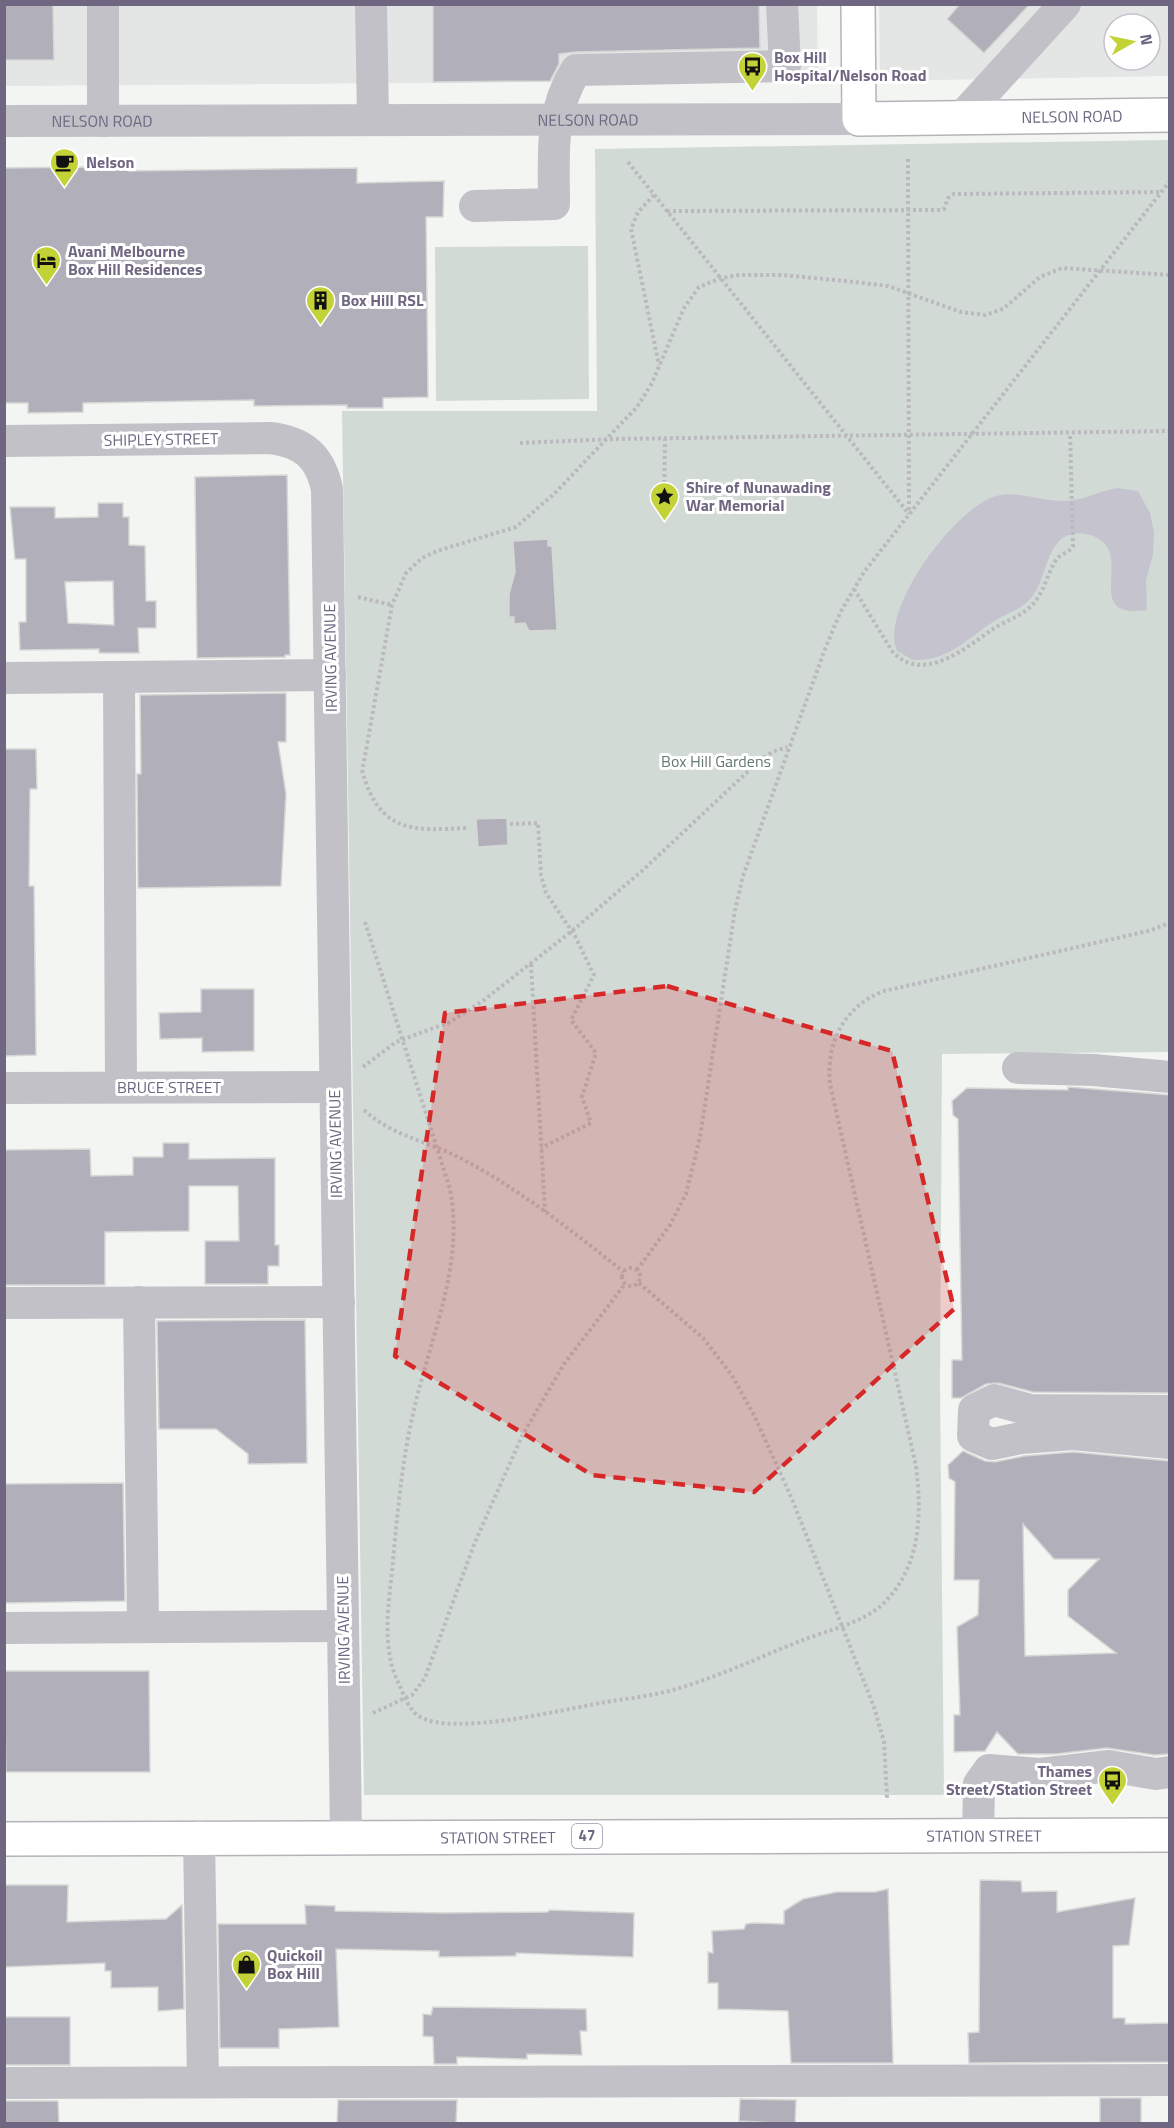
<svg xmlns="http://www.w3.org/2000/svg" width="1174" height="2128" viewBox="0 0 1174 2128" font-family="'Titillium Web',sans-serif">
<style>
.built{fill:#e4e6e6;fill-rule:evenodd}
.green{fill:#d2dad6}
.water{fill:#c4c3ce}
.building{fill:#b1afb9;stroke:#d5d7d5;stroke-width:1.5;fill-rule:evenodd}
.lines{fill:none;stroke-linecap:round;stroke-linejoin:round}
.major-casing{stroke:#b5b3ba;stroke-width:36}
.path{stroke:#bab9be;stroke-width:4;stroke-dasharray:3 3;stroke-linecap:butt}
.minor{stroke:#c3c1c8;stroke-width:32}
.major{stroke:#fff;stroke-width:33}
.marked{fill:#d62828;fill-opacity:0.2;stroke:#d62828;stroke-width:4.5;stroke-dasharray:12 8;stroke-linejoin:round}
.labels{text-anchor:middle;stroke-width:6;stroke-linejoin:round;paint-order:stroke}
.shield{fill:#fff;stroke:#9a95a7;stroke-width:1.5}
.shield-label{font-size:15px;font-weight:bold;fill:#6f6781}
.poi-label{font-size:16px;font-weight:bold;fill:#6f6781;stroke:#fff;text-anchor:start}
.street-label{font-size:16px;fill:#6f6781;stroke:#fff}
.park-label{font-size:16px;fill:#667872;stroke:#fff}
</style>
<rect width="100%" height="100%" fill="#f3f5f2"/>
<!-- built -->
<path class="built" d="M 4,5 L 817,5 L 818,80 L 5,86 Z
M 879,5 L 1169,5 L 1169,76 L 880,81 ZM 1114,24 L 1150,24 L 1150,60 L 1114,60 Z"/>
<!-- green -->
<path class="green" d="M 1169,140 L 1169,1052 L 942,1054 L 940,1386 L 944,1795 L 364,1795 L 342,411 L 597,411 L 595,149 Z
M 588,246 L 589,399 L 436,401 L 435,247 Z"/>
<!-- water -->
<path class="water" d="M 1117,488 L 1138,491 L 1150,513 L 1154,532 L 1153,554 L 1146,580 L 1147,610 C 1082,619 1132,560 1099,539 C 1091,534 1081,532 1072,534 C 1047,538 1046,580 1032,597 C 1022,609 1010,612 998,619 C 968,636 952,661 913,660 L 897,651 C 879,609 956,507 996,496 C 1018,490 1041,502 1064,501 C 1082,501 1099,491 1117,488 Z"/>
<!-- building -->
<path class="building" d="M 4,4 L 53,4 L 54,60 L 4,60 Z
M 433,4 L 759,4 L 760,48 L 576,52 L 559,54 L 559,64 L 550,81 L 433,82 Z
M 960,4 L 1030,4 L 984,53 L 947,19 Z
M 89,167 L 129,169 L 129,171 L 357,168 L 357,183 L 444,181 L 443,217 L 426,217 L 428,397 L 383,398 L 383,408 L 347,408 L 347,405 L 254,406 L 254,400 L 83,403 L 83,412 L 28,413 L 28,403 L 4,403 L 4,168 Z
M 287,475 L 290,655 L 285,655 L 285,657 L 197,658 L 195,477 Z
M 98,503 L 123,503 L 123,517 L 129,517 L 129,545 L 145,546 L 146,601 L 156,601 L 156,628 L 138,628 L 139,653 L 99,653 L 99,649 L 20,650 L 19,622 L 26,622 L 26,559 L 15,559 L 10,507 L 55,507 L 55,518 L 98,517 ZM 113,581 L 114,625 L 68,623 L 65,582 Z
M 548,539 L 548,546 L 552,546 L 557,630 L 529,631 L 525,623 L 514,624 L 514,617 L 509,617 L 509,594 L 515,572 L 513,541 Z
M 286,693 L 286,742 L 278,742 L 286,794 L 281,886 L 138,888 L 137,774 L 141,774 L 140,695 Z
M 4,749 L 36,749 L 37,789 L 30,789 L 29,886 L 34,886 L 36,1055 L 4,1056 Z
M 507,818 L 508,845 L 478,847 L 476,819 Z
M 201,989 L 254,989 L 254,1051 L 202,1052 L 202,1038 L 160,1039 L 159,1013 L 201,1012 Z
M 1068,1087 L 1170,1095 L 1170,1393 L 1033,1392 L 998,1383 L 986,1384 L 961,1398 L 952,1398 L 952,1360 L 962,1360 L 958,1119 L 953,1115 L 952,1101 L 967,1088 L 1068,1090 Z
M 163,1143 L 189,1143 L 189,1159 L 275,1158 L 275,1245 L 279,1245 L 279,1266 L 268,1266 L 268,1284 L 205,1284 L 205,1241 L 239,1241 L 238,1186 L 189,1186 L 189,1231 L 105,1232 L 105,1285 L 4,1285 L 4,1150 L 90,1149 L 91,1176 L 133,1175 L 133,1157 L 163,1157 Z
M 305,1320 L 307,1463 L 248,1464 L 248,1454 L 216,1429 L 159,1429 L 157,1321 Z
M 963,1451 L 985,1461 L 995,1462 L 1024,1456 L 1073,1452 L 1170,1461 L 1170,1754 L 1154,1755 L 1107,1748 L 1055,1754 L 1018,1754 L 997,1732 L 985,1751 L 954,1752 L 954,1715 L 960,1715 L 957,1627 L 978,1615 L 979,1580 L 954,1580 L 955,1482 L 949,1478 L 948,1465 ZM 1023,1524 L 1054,1559 L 1099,1559 L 1068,1590 L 1068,1616 L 1116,1653 L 1025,1656 Z
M 123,1483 L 125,1601 L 4,1603 L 4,1484 Z
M 4,1671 L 149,1671 L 150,1772 L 6,1772 Z
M 980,1880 L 1021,1881 L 1022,1892 L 1057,1891 L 1057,1912 L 1135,1898 L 1129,1945 L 1113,1946 L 1113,2018 L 1125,2018 L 1125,2024 L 1170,2023 L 1170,2062 L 969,2063 L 968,2033 L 979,2032 Z
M 4,1885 L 68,1885 L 67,1922 L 166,1919 L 182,1905 L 184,2009 L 158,2011 L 158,1987 L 111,1988 L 111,1971 L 105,1971 L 105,1963 L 4,1967 Z
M 888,1889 L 893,2063 L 791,2063 L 788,2011 L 718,2009 L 718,1983 L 708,1983 L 708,1952 L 713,1953 L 712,1931 L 744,1929 L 746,1924 L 753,1923 L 784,1924 L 784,1911 L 803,1899 L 837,1892 L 875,1892 Z
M 305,1905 L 335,1906 L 335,1911 L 443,1913 L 548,1912 L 549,1910 L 634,1913 L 633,1957 L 516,1953 L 516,1956 L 439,1957 L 439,1951 L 336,1949 L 339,2027 L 279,2029 L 279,2048 L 220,2048 L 218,1924 L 306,1924 Z
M 433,2007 L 586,2009 L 587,2031 L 580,2031 L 582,2055 L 527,2054 L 527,2059 L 457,2057 L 457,2064 L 434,2064 L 433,2037 L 423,2036 L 423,2014 L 431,2015 Z
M 4,2017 L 70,2017 L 70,2065 L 4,2065 Z
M 1100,2098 L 1141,2098 L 1141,2124 L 1100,2124 Z
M 740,2099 L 796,2100 L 795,2124 L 739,2121 Z
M 338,2100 L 457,2100 L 456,2124 L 337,2124 Z
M 4,2101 L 58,2101 L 59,2124 L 4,2124 Z"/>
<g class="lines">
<defs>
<g id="major">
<path id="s2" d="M 858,4 L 859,119 L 1170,115"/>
<path id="s3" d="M 4,1839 L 1170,1835"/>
</g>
</defs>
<!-- major casing -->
<use href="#major" class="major-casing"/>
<!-- path -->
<path class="path" d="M 908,159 L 909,514
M 628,162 L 909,514
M 654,195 L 638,212 L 631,229 L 659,365
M 667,211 L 940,210 L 944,209 L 948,198 L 954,194 L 1161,192
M 520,443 L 615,439 L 1170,431
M 664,507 L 665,439
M 854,589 L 892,651 C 922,685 966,648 993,629 C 1005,621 1019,617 1029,608 C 1044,595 1046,576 1056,560 C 1061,553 1069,553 1073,546 L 1070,433
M 358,597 L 392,605
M 363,767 L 392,605 L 406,573 L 422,558 L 437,551 L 516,527 L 554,494 L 637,407 L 652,383 L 684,308 L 699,287 L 721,278 L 739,275 L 783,275 L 845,281 L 888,286 L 961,312 L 985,315 L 1003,309 L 1040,277 L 1062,268 L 1170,275
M 362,770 C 379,833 412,831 468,828
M 510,824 L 538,823 L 541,875 L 546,893 L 575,936 L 594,975 L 571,1020 L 596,1053 L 582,1097 L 591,1123 L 541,1148
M 365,922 L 450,1189 C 465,1266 429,1340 413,1414 C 401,1466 397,1519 392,1572 C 388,1608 382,1648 398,1682 C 403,1693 409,1711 420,1717 C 455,1736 560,1710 601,1703 C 622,1699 644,1697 665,1692 C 712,1680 757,1658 803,1640 C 828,1630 863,1623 883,1604 C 921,1566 922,1517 916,1466 L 830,1084 C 826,1043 843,1007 884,991 L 1148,931 L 1170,923
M 531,964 L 545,1212
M 363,1067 L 396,1042 L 450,1022 L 484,1000 L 572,931 L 643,870 L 757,763 L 772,752 L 787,747
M 364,1110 C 393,1137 432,1142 466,1161 C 523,1192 573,1232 624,1272
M622 1277a9 9 0 1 1 18 0a9 9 0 1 1-18 0Z
M 637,1270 L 670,1225 L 686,1194 L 700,1137 L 735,910 L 743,876 L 825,649 L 840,613 L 864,572 L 1170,181
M 639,1283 L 703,1338 L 731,1374 L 754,1415 L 792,1499 L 874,1707 L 884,1742 L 887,1798
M 373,1713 L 412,1695 L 425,1678 L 475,1542 L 522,1436 L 564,1364 L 625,1284"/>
<!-- minor -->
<g class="minor">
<path d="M 103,4 L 103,121"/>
<path d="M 371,4 L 373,119"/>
<path d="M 962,117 L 1065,4"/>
<path id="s1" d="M 4,121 L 859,119"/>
<path d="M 475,206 L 554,204 C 554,154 549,114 576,70 L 785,66 L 782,4"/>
<path d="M 4,441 L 270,438 C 303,442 320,456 327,489 L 346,1836"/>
<path d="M 119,677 L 121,1087"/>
<path d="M 4,678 L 330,675"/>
<path d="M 1018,1068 L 1093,1070 L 1170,1077"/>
<path d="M 4,1088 L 334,1087"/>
<path d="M 139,1302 L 143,1627"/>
<path d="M 4,1303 L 339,1302"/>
<path d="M 1170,1411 L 1030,1410 L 994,1400 L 974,1410 L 973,1436 L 992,1444 L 1021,1438 L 1073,1434 L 1170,1443"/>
<path d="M 4,1628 L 343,1626"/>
<path d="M 978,1835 L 979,1784 L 989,1770 L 1040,1774 L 1109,1766 L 1156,1774 L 1170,1772"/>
<path d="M 199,1837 L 203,2081"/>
<path d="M 4,2083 L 1170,2080"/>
</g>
<!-- major -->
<use href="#major" class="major"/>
</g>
<!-- marked area -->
<path class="marked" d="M 667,986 L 892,1051 L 954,1309 L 754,1492 L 592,1475 L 395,1356 L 445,1013 Z"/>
<!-- icons -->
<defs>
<symbol id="bus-pin" viewBox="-11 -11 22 30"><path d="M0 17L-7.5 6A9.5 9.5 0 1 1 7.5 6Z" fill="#c3d236" stroke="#fff"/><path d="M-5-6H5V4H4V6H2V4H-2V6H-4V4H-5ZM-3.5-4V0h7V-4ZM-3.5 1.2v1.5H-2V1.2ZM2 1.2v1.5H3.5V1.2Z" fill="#111"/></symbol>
<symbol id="cafe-pin" viewBox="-11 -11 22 30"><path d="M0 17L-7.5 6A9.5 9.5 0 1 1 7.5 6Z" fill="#c3d236" stroke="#fff"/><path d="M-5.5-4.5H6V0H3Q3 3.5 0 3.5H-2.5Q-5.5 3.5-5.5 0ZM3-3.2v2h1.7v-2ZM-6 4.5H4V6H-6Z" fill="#111"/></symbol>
<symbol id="hotel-pin" viewBox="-11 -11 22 30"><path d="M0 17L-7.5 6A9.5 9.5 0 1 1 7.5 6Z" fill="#c3d236" stroke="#fff"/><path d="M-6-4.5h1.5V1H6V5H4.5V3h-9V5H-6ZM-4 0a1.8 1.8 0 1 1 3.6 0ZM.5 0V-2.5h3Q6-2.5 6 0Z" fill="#111"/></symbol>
<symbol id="building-pin" viewBox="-11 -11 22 30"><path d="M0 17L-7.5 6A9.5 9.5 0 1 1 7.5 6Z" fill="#c3d236" stroke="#fff"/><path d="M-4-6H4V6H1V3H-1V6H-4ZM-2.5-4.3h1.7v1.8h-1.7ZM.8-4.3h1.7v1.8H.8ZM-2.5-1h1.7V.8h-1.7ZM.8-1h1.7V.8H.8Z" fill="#111"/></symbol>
<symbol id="sight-pin" viewBox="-11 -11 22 30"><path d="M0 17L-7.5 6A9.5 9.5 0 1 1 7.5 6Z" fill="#c3d236" stroke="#fff"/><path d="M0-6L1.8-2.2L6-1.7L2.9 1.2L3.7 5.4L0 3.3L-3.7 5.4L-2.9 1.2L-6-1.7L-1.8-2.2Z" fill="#111"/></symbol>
<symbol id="shop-pin" viewBox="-11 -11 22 30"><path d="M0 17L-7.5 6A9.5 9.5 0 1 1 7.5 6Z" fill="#c3d236" stroke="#fff"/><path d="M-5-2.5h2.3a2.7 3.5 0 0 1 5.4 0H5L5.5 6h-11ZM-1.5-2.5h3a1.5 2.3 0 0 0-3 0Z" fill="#111"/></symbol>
</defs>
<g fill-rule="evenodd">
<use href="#bus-pin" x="736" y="50" width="33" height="45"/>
<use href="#cafe-pin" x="48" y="146" width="33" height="45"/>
<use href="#hotel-pin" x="30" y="244" width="33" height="45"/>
<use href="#building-pin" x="304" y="284" width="33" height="45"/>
<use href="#sight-pin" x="648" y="480" width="33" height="45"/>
<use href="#bus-pin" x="1096" y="1764" width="33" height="45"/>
<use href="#shop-pin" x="230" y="1948" width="33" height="45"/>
</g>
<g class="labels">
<!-- shield labels -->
<rect class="shield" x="572" y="1824" width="30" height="24" rx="4.5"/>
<g class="shield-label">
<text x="587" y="1841">47</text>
</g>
<!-- poi labels -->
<g class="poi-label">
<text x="774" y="63">Box Hill<tspan x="774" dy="18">Hospital/Nelson Road</tspan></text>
<text x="86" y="168">Nelson</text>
<text x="68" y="257">Avani Melbourne<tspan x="68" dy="18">Box Hill Residences</tspan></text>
<text x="341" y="306">Box Hill RSL</text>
<text x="686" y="493">Shire of Nunawading<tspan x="686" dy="18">War Memorial</tspan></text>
<text x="1092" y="1777" text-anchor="end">Thames<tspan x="1092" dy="18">Street/Station Street</tspan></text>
<text x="267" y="1961">Quickoil<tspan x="267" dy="18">Box Hill</tspan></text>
</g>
<!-- street labels -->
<g class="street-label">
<text dy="6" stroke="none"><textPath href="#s2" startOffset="328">NELSON ROAD</textPath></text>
<text dy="6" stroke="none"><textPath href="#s1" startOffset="584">NELSON ROAD</textPath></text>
<text dy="6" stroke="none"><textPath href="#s1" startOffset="98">NELSON ROAD</textPath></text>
<text transform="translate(161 439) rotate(-1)" y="6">SHIPLEY STREET</text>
<text transform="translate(330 658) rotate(-91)" y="6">IRVING AVENUE</text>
<text x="169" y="1093">BRUCE STREET</text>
<text transform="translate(335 1144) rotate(-91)" y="6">IRVING AVENUE</text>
<text transform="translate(343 1630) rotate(-91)" y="6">IRVING AVENUE</text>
<text dy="6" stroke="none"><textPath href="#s3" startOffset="980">STATION STREET</textPath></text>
<text dy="6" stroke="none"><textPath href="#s3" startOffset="494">STATION STREET</textPath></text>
</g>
<!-- park labels -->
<g class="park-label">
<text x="716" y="767">Box Hill Gardens</text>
</g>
</g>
<!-- border -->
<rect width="1174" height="2128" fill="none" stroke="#6f6781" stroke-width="12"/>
<!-- north arrow -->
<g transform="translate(1132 42) rotate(81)"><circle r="28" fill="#ffffff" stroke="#c5c2cd" stroke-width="1.5"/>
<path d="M0-4.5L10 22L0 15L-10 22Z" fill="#c3d236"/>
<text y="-9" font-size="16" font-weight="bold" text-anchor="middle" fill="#6f6781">N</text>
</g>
</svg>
